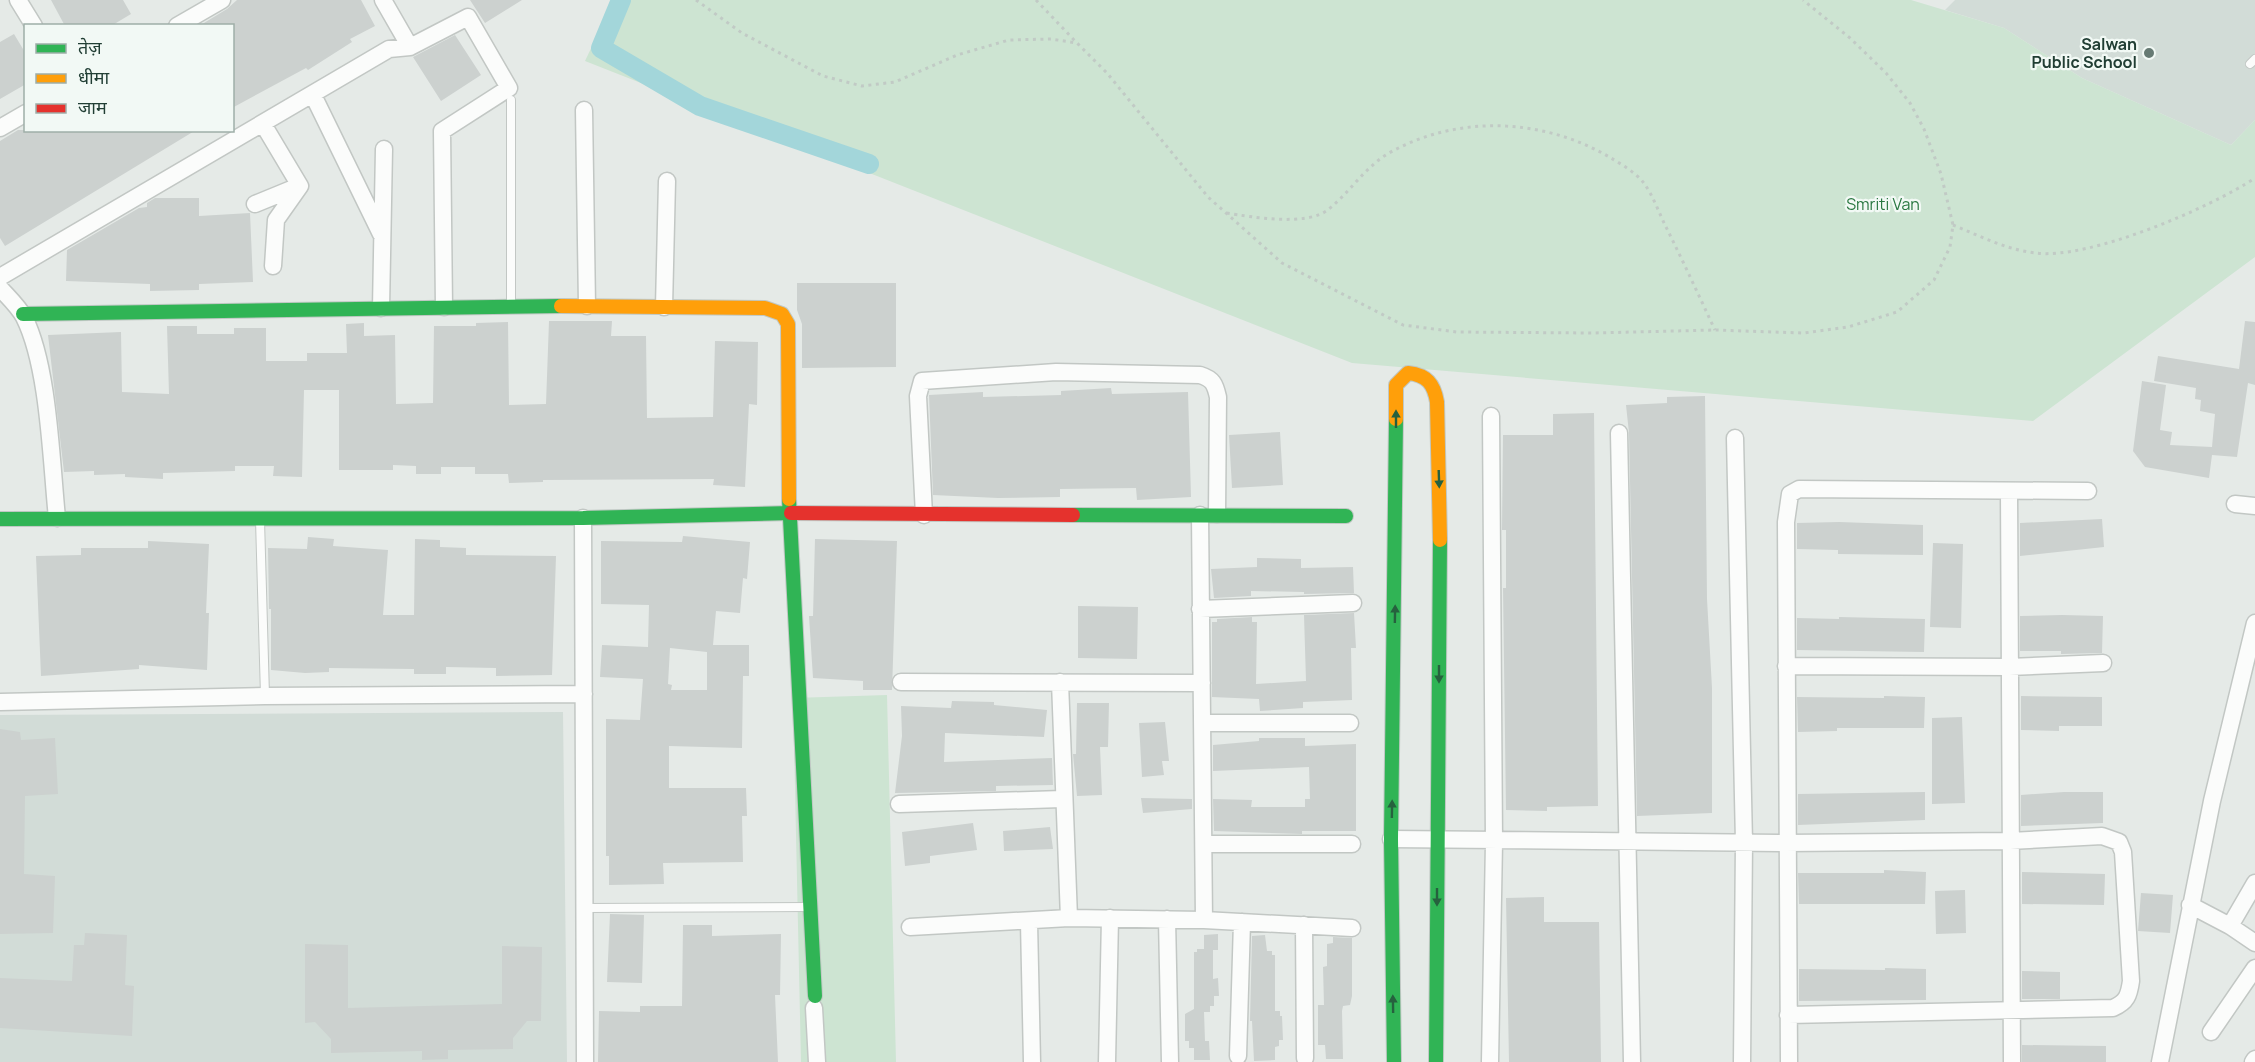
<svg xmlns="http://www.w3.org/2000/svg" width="2255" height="1062" viewBox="0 0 2255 1062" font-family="Manrope,'Noto Sans Devanagari',sans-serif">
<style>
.built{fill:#d2dcd7}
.green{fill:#cde4d2}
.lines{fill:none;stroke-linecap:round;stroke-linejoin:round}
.canal{stroke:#a3d6da;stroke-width:20}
.building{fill:#ccd1cf;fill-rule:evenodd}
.lane-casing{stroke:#c2c7c4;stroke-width:10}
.street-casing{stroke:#c2c7c4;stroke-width:19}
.fast-casing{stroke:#c0c8c4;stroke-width:16}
.slow-casing{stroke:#c0c8c4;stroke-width:16}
.jam-casing{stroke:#c0c8c4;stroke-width:16}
.path{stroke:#c1cac5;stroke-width:3;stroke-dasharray:3 4.5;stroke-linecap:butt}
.lane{stroke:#fbfcfb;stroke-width:8}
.street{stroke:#fbfcfb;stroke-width:16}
.fast{stroke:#30b455;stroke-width:14}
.slow{stroke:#ff9f0a;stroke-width:14}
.jam{stroke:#e5322d;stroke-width:14}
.oneway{fill:#26613e}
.poi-dot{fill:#667a73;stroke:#f2f9f5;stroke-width:2}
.labels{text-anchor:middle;stroke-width:4.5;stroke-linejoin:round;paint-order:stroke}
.poi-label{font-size:16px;font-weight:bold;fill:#213e34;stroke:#f2f9f5;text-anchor:end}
.park-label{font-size:16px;fill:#297741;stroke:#f2f9f5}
</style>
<rect width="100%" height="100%" fill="#e5eae7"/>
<!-- built -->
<path class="built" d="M 1955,0 L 2255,0 L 2255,120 L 2231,145 L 2082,78 L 2004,28 L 1945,10 Z
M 563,712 L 567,1062 L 0,1062 L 0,715 Z"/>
<!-- green -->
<path class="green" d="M 614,0 L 1911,0 L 2004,28 L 2082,78 L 2231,145 L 2255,120 L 2255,257 L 2033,421 L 1352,363 L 585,61 Z
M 887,695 L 896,1062 L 801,1062 L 793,698 Z"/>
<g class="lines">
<!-- canal -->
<path class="canal" d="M 621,0 L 601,48 L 700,106 L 869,164"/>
</g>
<!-- building -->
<path class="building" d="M 51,0 L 123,0 L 131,14 L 111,26 L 65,26 Z
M 237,0 L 361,0 L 375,26 L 350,39 L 352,42 L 308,70 L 306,68 L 232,108 L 232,26 L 199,26 L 227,9 Z
M 470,0 L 522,0 L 485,23 Z
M 14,34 L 26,54 L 26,84 L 0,99 L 0,42 Z
M 455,35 L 481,75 L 441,101 L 413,57 Z
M 18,130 L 196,130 L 5,246 L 0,238 L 0,141 Z
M 155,198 L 199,198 L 199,216 L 250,213 L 253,282 L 199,284 L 199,290 L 150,291 L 150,284 L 66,281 L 67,250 L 139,208 L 147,207 L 147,203 Z
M 797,283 L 896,283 L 896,367 L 802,368 L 802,324 L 797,310 Z
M 549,321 L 612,321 L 611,336 L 646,336 L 647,418 L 713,417 L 715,341 L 758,342 L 757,405 L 749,404 L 745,487 L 713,485 L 714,479 L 543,480 L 543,482 L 509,483 L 508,474 L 475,474 L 475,467 L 441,467 L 441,474 L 416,474 L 416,466 L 393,465 L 393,470 L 339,470 L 339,390 L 304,390 L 302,477 L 273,476 L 274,466 L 235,466 L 235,471 L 163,473 L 163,479 L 125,477 L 125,474 L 94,475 L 94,471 L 64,472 L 48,335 L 121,332 L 122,392 L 169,394 L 167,326 L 197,326 L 197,334 L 234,334 L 234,328 L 266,328 L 266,361 L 307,361 L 307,353 L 347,353 L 346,324 L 364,323 L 364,336 L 395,335 L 396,404 L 433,403 L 434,326 L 476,326 L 476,323 L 508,322 L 509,405 L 546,404 Z
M 2245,321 L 2255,322 L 2255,385 L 2248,383 L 2237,457 L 2212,455 L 2209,478 L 2145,467 L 2133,451 L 2142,381 L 2166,385 L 2160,430 L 2172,432 L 2170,445 L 2212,447 L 2215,414 L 2200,411 L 2201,400 L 2195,399 L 2196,388 L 2154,381 L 2158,356 L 2239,369 Z
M 1111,388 L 1112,394 L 1188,392 L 1191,497 L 1137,500 L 1136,488 L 1060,489 L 1060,497 L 998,498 L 933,495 L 929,395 L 983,392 L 983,397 L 1061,395 L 1061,391 Z
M 1705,396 L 1707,599 L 1712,688 L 1712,813 L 1637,816 L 1629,433 L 1626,405 L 1667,403 L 1667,397 Z
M 1594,413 L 1598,806 L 1547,807 L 1547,811 L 1506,810 L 1503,588 L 1506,588 L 1506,530 L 1502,530 L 1503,435 L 1553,435 L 1553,414 Z
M 1280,432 L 1283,485 L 1232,488 L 1229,435 Z
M 2102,519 L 2104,547 L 2020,556 L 2020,523 Z
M 1839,522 L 1923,525 L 1923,555 L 1838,554 L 1838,550 L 1797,549 L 1797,523 Z
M 683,536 L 750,542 L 747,579 L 743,578 L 740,613 L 716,611 L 713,645 L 749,645 L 749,676 L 743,676 L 742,748 L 669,746 L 669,788 L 746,788 L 747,816 L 742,816 L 743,862 L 663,863 L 664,884 L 609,885 L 609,856 L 606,856 L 606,719 L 640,720 L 643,679 L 600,677 L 602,645 L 648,647 L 649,605 L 601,604 L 601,541 L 682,542 ZM 670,648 L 707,652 L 707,690 L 671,690 L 672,685 L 668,684 Z
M 308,537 L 334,539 L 333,546 L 388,550 L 383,615 L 414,615 L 415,539 L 440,540 L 440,547 L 466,548 L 466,555 L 556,556 L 552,675 L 496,676 L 496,668 L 446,667 L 446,674 L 414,674 L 414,669 L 329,668 L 329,672 L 305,673 L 271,670 L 271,609 L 269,609 L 268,548 L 307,549 Z
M 815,539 L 897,541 L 892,690 L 863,690 L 863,681 L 813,678 L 809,616 L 813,616 Z
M 148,541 L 209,544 L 206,613 L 209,613 L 207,670 L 139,665 L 139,669 L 41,676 L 36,556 L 81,555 L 81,548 L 148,548 Z
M 1933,543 L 1963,544 L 1961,628 L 1930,627 Z
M 1257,558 L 1301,559 L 1301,568 L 1353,567 L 1354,593 L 1304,594 L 1304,592 L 1251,591 L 1251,596 L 1214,598 L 1211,569 L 1257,567 Z
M 1078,606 L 1138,607 L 1137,659 L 1078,658 Z
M 1354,613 L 1356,648 L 1351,648 L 1352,700 L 1303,702 L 1303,708 L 1260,711 L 1259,699 L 1212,697 L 1212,622 L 1217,622 L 1217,619 L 1252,617 L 1252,622 L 1257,622 L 1256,684 L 1306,681 L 1304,615 Z
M 2062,615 L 2103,616 L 2102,653 L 2061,654 L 2061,651 L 2020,651 L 2020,616 Z
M 1839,617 L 1925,619 L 1924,652 L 1797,650 L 1797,618 L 1839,619 Z
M 1884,696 L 1925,697 L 1924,728 L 1837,728 L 1837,731 L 1798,732 L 1797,697 L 1884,698 Z
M 2021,696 L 2102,697 L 2102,726 L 2059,726 L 2059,731 L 2021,730 Z
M 952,701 L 994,702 L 994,705 L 1047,710 L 1044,737 L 945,733 L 944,762 L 1052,758 L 1053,785 L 996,786 L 996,791 L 895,793 L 902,736 L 901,706 L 951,708 Z
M 1077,703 L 1109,703 L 1108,747 L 1100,747 L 1102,795 L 1077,796 L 1073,754 L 1076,754 Z
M 1962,717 L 1965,803 L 1932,804 L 1932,718 Z
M 1165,722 L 1169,761 L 1162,761 L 1164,775 L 1142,777 L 1139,723 Z
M 0,729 L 20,732 L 21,740 L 55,738 L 58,794 L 25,796 L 24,874 L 55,876 L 53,933 L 0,934 Z
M 1259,738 L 1305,738 L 1305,746 L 1356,744 L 1356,831 L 1302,831 L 1302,834 L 1214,831 L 1213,799 L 1252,800 L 1251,807 L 1305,807 L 1305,799 L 1310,799 L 1309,767 L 1213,771 L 1213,745 L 1259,741 Z
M 1925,792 L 1925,820 L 1798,825 L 1798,794 Z
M 2064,792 L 2103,792 L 2103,823 L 2021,826 L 2021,795 Z
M 1141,798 L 1192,799 L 1192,809 L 1143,813 Z
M 973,823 L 977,850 L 930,856 L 930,863 L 905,866 L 902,832 Z
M 1050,827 L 1053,849 L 1004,851 L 1003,831 Z
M 1884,870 L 1926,872 L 1925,904 L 1799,904 L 1798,873 L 1884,873 Z
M 2022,872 L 2105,874 L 2104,905 L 2022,904 Z
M 1965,890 L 1966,933 L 1936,934 L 1935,891 Z
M 2141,893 L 2173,895 L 2170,933 L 2138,931 Z
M 1544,897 L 1544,922 L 1599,922 L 1601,1062 L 1509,1062 L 1506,898 Z
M 610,914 L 644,915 L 642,983 L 607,982 Z
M 683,925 L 712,925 L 712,936 L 781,934 L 780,995 L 775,995 L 778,1062 L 598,1062 L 599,1011 L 640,1012 L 640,1006 L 682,1006 Z
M 85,933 L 127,935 L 125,985 L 134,986 L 132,1036 L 0,1028 L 0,978 L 72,981 L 74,945 L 84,945 Z
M 1218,934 L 1218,950 L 1213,950 L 1213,979 L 1218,978 L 1219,996 L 1214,996 L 1214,1006 L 1210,1006 L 1210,1012 L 1204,1012 L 1205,1041 L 1209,1041 L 1210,1060 L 1194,1060 L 1194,1048 L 1189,1048 L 1189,1041 L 1185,1041 L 1185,1014 L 1194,1009 L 1194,952 L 1197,952 L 1197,949 L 1204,949 L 1204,935 Z
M 1265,935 L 1267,951 L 1272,951 L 1272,955 L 1275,955 L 1275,1011 L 1280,1011 L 1280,1016 L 1282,1016 L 1283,1040 L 1279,1040 L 1279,1046 L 1275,1047 L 1275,1060 L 1254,1061 L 1252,1021 L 1250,1021 L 1252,936 Z
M 1333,937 L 1352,938 L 1352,996 L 1350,1005 L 1343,1006 L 1342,1011 L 1343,1059 L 1326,1059 L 1325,1045 L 1318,1045 L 1318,1005 L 1324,1005 L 1323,967 L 1327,966 L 1327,944 L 1333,943 Z
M 305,944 L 348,945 L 348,1008 L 502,1004 L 502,946 L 542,947 L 541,1021 L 527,1021 L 513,1038 L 513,1049 L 448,1050 L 448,1059 L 422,1060 L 422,1051 L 331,1053 L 331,1039 L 315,1022 L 305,1023 Z
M 1885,968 L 1926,969 L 1926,1000 L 1799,1001 L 1799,969 L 1885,970 Z
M 2022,971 L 2060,972 L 2060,999 L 2022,999 Z
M 2022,1045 L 2106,1046 L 2106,1062 L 2022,1062 Z"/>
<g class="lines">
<defs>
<path id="lane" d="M 2250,64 L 2255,59
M 511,100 L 511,304
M 260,520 L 265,696
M 585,908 L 809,907"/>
<path id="street" d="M 18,0 L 34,26
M 383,0 L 410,47
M 177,26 L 222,0
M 313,95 L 381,234
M 584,110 L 587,306
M 263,124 L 300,186 L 276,220 L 273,266
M 0,128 L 26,113
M 255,204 L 299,186
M 0,277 L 389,49 L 410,47 L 468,17 L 509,88 L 442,131 L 444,307
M 0,288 C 8,297 18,306 24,317 C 49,367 51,460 57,518
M 664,307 L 667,181
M 381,308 L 384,149
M 1619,433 L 1632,1062
M 1735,438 L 1744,842 L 1742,1062
M 2009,491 L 2012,1062
M 2235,504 L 2255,506
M 924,515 L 918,396 L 922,381 L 1056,372 L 1200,375 C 1213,379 1215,384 1218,397 L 1217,514
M 1200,515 L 1204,920
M 583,518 L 585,1061
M 1200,609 L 1353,603
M 1786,666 L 2009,667 L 2103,663
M 901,682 L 1202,683
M 1060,682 L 1069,918
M 0,702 L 265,696 L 584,694
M 1202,723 L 1350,723
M 899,804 L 1062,799
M 1391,839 L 1786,843 L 2010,841 L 2102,836 L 2119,842 L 2123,852 L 2131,981 C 2129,995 2127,1002 2113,1008 L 1788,1015
M 1204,844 L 1352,844
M 2190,905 L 2230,926 L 2255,943
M 1167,919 L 1170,1062
M 1029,922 L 1032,1062
M 1304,925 L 1305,1058
M 2230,926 L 2255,883
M 910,927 L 1069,918 L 1204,920 L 1352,928
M 814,1008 L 817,1062
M 2211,1032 L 2255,968
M 1238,1056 L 1242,922
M 1107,1062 L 1110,918
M 1490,1062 L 1494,842 L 1491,416
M 1789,1062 L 1786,522 L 1790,494 L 1799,489 L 2088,491
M 2160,1062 L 2212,801 L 2255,623
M 2253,1062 L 2255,1059"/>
<path id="fast" d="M 23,314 L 561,306
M 789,499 L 815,996
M 1073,515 L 1346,516
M 0,519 L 583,518 L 791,513
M 1394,1062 L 1391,839 L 1396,419
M 1436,1062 L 1440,540"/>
<path id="slow" d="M 561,306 L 765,308 L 782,314 L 788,324 L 789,499
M 1396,419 L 1396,385 L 1408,373 C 1427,375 1434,384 1437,402 L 1440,540"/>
<path id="jam" d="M 791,513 L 1073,515"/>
</defs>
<!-- lane casing -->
<use href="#lane" class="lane-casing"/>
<!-- street casing -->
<use href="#street" class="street-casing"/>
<!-- fast casing -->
<use href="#fast" class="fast-casing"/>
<!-- slow casing -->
<use href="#slow" class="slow-casing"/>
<!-- jam casing -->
<use href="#jam" class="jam-casing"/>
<!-- path -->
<path class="path" d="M 696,0 L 742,33 L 823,76 L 862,86 L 895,82 L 957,55 L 1009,40 L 1051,39 L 1077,43 L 1107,73 L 1208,197 L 1282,263 L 1403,325 L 1457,332 L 1593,333 L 1715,330 L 1804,333 L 1848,327 L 1897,312 L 1934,280 L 1950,247 L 1953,225 L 1941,174 L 1924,129 L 1910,103 L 1886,73 L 1850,38 L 1803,0
M 1036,0 L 1076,42
M 1227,213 C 1251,217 1308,227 1329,209 C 1350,192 1365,167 1389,153 C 1458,114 1544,118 1611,158 C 1621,164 1636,173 1643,182 C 1653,195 1659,213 1666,227 C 1683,261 1699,296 1715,330
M 1953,225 C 1980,236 2007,250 2036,253 C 2089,260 2210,208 2255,178"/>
<!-- lane -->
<use href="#lane" class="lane"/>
<!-- street -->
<use href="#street" class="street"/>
<!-- fast -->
<use href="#fast" class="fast"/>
<!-- slow -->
<use href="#slow" class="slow"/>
<!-- jam -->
<use href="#jam" class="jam"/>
</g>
<!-- one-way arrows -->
<defs><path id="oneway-solid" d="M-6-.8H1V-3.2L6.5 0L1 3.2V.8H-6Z" transform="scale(1.5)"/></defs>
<g class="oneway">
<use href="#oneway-solid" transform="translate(1396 419) rotate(-90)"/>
<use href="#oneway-solid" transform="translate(1439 479) rotate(88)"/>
<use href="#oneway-solid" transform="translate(1395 614) rotate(-89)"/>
<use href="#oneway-solid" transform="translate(1439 674) rotate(90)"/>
<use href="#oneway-solid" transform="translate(1392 809) rotate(-89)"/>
<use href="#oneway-solid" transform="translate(1437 897) rotate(90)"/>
<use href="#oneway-solid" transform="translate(1393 1004) rotate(-91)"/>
</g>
<!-- markers -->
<circle class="poi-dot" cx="2149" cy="53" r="6"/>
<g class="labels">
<!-- poi labels -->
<g class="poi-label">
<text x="2137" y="50">Salwan<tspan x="2137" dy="18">Public School</tspan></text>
</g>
<!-- park labels -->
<g class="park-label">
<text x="1883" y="210">Smriti Van</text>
</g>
</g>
<!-- legend -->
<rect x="24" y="24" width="210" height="108" fill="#f2f9f5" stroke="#9eaea8" stroke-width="1.5"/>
<rect x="36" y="44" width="30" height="9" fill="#30b455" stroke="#9eaea8" stroke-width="1.5"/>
<text x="78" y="54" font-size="18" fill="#213e34">तेज़</text>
<rect x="36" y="74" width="30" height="9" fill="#ff9f0a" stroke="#9eaea8" stroke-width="1.5"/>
<text x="78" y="84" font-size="18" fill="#213e34">धीमा</text>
<rect x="36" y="104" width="30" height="9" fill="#e5322d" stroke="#9eaea8" stroke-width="1.5"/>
<text x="78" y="114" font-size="18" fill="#213e34">जाम</text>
</svg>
